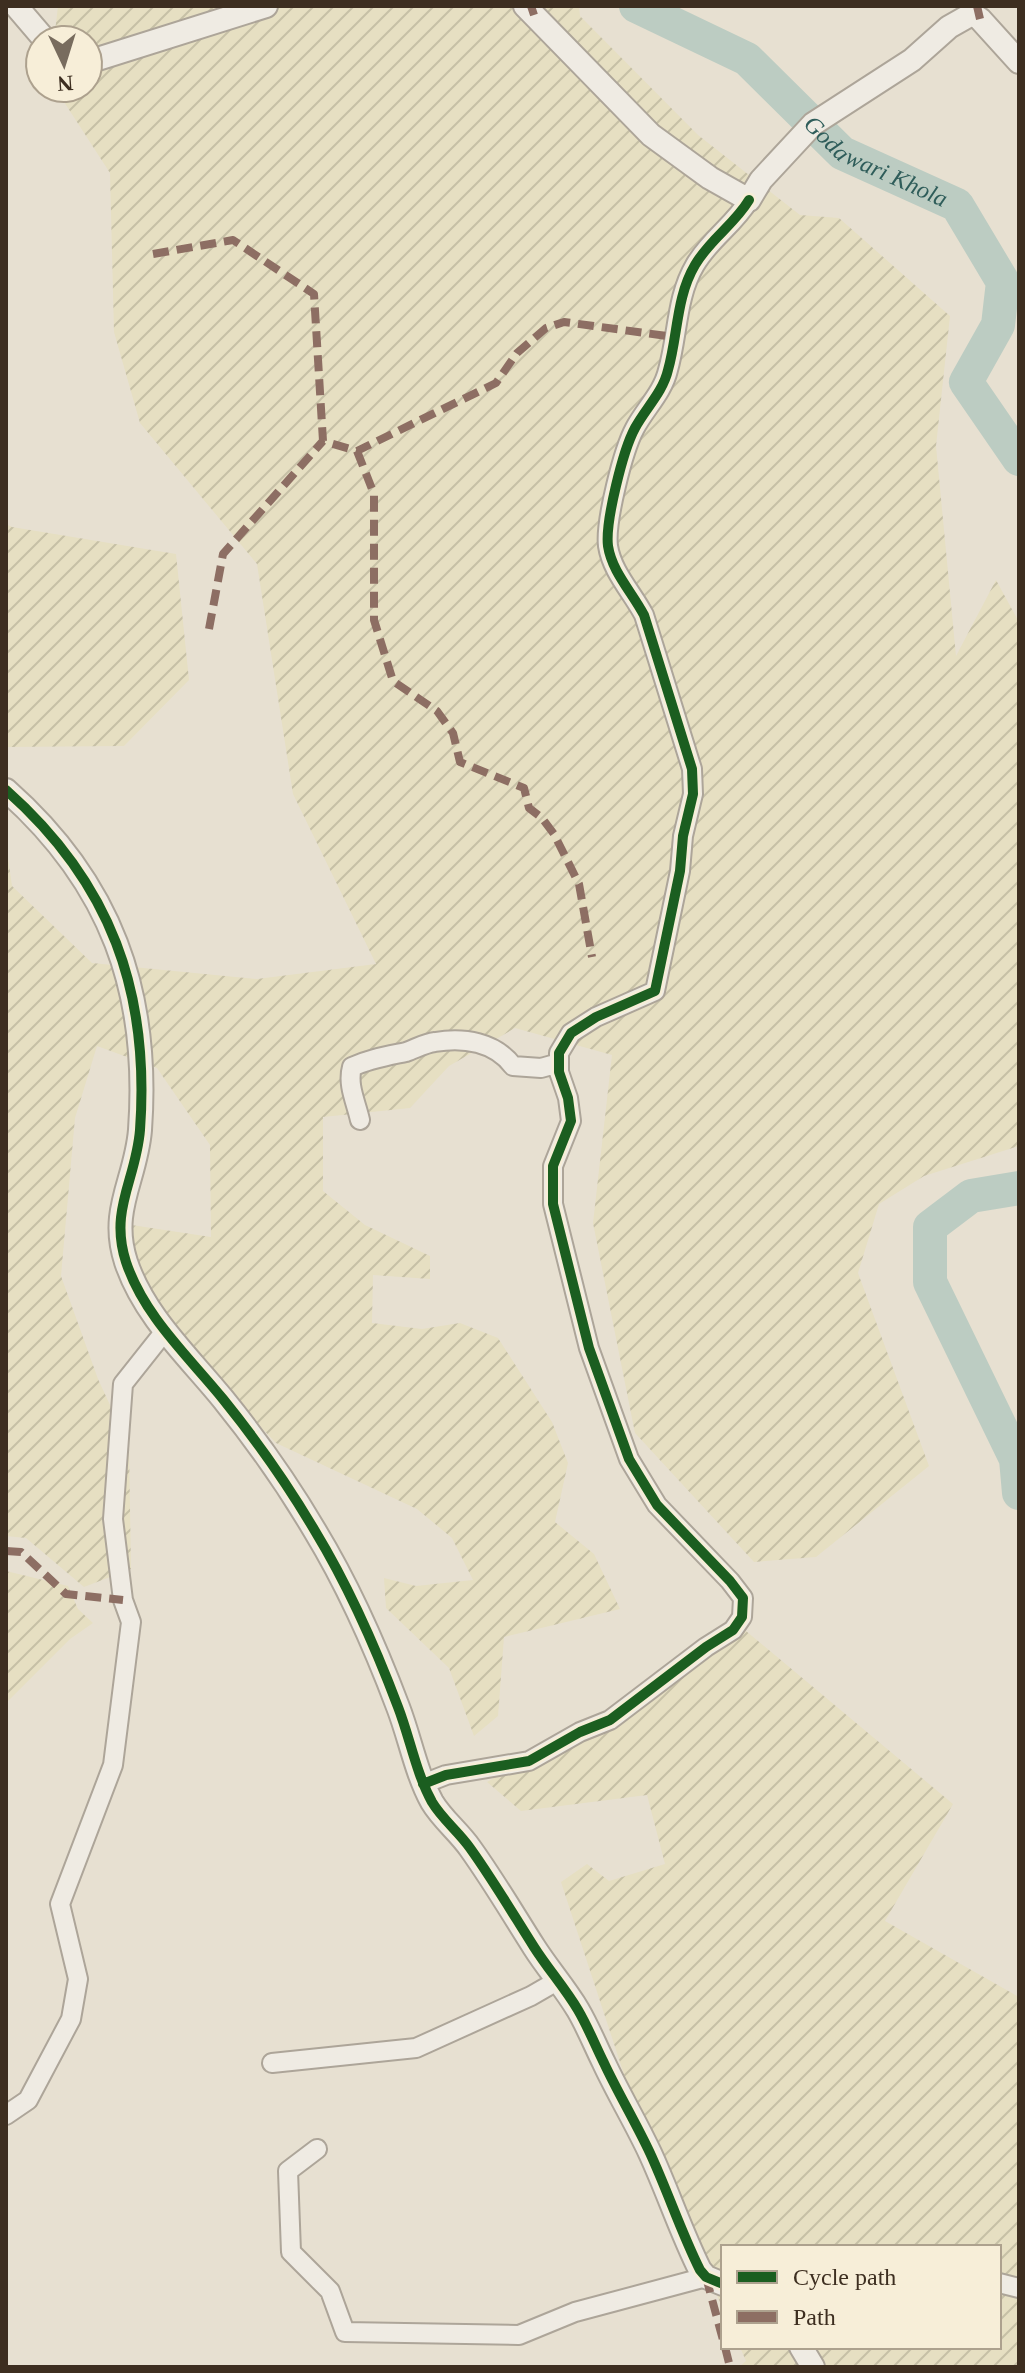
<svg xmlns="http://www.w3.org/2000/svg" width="1025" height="2373" viewBox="0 0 1025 2373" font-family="'Times New Roman',serif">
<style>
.farmland{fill:url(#farmland-furrows)}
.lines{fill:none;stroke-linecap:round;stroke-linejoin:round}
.river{stroke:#bcccc2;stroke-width:34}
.minor-casing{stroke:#ada599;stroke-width:22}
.tertiary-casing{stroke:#ada599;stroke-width:26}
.minor{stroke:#efebe3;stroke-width:18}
.tertiary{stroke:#efebe3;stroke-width:22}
.quiet{stroke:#8d6e63;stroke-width:8;stroke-dasharray:16 8;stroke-linecap:butt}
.cycleway-casing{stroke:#f7eed8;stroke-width:15}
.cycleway{stroke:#1b5e20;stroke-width:10}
.labels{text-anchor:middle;stroke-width:6;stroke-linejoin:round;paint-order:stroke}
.water-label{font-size:24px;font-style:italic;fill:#2f5d5a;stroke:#f7eed8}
</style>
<defs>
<pattern id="farmland-furrows" width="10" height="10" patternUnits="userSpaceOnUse" patternTransform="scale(2)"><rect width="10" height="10" fill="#e6dfc2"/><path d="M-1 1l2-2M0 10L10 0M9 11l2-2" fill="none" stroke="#c6c0a6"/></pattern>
</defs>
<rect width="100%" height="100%" fill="#e7e0d1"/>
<!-- farmland -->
<path class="farmland" d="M 58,6 L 579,6 L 580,16 L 698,135 L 800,215 L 839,218 L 950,316 L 936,446 L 956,656 L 996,580 L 1019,622 L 1019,1146 L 924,1176 L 879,1204 L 858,1273 L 929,1466 L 816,1557 L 754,1562 L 635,1433 L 593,1223 L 612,1055 L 515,1028 L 449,1066 L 410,1108 L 323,1117 L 323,1191 L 365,1225 L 430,1256 L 430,1279 L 373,1275 L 372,1323 L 422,1329 L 460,1323 L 498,1338 L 552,1422 L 568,1463 L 555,1522 L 594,1554 L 620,1609 L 504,1637 L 498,1716 L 474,1736 L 449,1668 L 386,1608 L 384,1578 L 416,1586 L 473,1580 L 452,1538 L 417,1509 L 276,1443 L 212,1376 L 166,1318 L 137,1271 L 125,1224 L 211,1237 L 210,1145 L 157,1068 L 97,1046 L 75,1118 L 61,1276 L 98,1379 L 129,1446 L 131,1569 L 84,1587 L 26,1538 L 6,1536 L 6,844 L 12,886 L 92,963 L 257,979 L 376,964 L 293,794 L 257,564 L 140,423 L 114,332 L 110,173 L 55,88 L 88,88 L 88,40 L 54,40 Z
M 6,524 L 12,527 L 176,554 L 189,680 L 124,746 L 6,747 Z
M 6,1571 L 68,1586 L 78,1609 L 93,1623 L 70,1639 L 8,1701 L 6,1714 Z
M 746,1631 L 953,1804 L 885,1921 L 1019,1997 L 1019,2367 L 739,2367 L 746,2361 L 740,2347 L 999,2347 L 999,2247 L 723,2247 L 723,2309 L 635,2108 L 561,1882 L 587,1864 L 609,1881 L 665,1864 L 647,1795 L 521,1811 L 487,1782 Z"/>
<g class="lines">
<!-- river -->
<g class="river">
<path id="s1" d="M 636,6 L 747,59 L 842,153 L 957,205 L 1003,282 L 998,325 L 966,382 L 1019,459"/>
<path d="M 1019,1188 L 971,1196 L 930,1227 L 930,1282 L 1016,1459 L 1019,1493"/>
</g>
<defs>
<path id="minor" d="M 360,1120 C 356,1102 347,1085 352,1067 C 369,1059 387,1056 406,1052 C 415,1049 425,1043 435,1042 C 464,1037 495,1042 513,1066 L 541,1068 L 559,1063
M 423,1784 L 446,1775 L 529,1761 L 580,1732 L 610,1720 L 706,1647 L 733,1630 L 742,1617 L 743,1598 L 730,1581 L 657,1505 L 629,1459 L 589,1348 L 553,1204 L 553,1166 L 571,1121 L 568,1098 L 559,1072 L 559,1053 L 571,1033 L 596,1017 L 655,991 L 680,871 L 683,836 L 693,794 L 692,769 L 644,615 C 632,592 612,572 608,546 C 605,522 623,450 635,428 C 645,409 663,392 668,370 C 678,335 676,297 695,265 C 710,239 734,225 749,200
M 272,2063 L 416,2048 L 531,1996 L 557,1981
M 6,2115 L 28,2100 L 71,2019 L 78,1979 L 60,1904 L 113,1765 L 131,1622 L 123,1600 L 113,1519 L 123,1384 L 165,1331
M 317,2149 L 288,2171 L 291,2252 L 330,2291 L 345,2332 L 519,2335 L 575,2312 L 706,2277
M 999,2283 L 1019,2288"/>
<path id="tertiary" d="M 16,6 L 45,40
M 525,6 L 651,135 L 710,178 L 749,200 L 761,180 L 813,124 L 912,60 L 949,27 L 972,14 L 980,19 L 1019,62
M 88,62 L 266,6
M 6,790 C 111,883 150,992 140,1130 C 136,1180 109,1210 126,1262 C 144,1316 188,1356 223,1399 C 257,1441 288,1485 315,1531 C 349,1587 375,1646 398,1707 C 410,1738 416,1773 432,1802 C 442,1819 459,1832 470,1848 C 493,1880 513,1914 534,1947 C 548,1969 565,1988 578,2010 C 588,2027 595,2045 604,2063 C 618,2093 636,2123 650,2153 C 668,2192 681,2232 700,2270 L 706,2277 L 723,2284
M 801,2347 L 813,2367"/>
</defs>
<!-- minor casing -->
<use href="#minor" class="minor-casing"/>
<!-- tertiary casing -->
<use href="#tertiary" class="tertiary-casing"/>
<!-- minor -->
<use href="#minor" class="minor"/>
<!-- tertiary -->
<use href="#tertiary" class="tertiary"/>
<!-- quiet -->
<path class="quiet" d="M 531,6 L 534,15
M 977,6 L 980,19
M 153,254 L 233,240 L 314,294 L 323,441 L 357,451 L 496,383 L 517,353 L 546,328 L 564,322 L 674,337
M 357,451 L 374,494 L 374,620 L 393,681 L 437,711 L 453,733 L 460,762 L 524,788 L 529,808 L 542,818 L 554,834 L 579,884 L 592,957
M 209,629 L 223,554 L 323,441
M 6,1551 L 21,1552 L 66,1594 L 123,1600
M 706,2277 L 723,2340
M 725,2347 L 730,2367"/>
<defs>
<path id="cycleway" d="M 6,790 C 111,883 150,992 140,1130 C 136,1180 109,1210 126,1262 C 144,1316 188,1356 223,1399 C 257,1441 288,1485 315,1531 C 349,1587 375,1646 398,1707 C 410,1738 416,1773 432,1802 C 442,1819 459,1832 470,1848 C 493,1880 513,1914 534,1947 C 548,1969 565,1988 578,2010 C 588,2027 595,2045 604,2063 C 618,2093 636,2123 650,2153 C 668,2192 681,2232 700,2270 L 706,2277 L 723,2284
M 423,1784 L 446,1775 L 529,1761 L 580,1732 L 610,1720 L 706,1647 L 733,1630 L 742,1617 L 743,1598 L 730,1581 L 657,1505 L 629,1459 L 589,1348 L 553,1204 L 553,1166 L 571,1121 L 568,1098 L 559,1072 L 559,1053 L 571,1033 L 596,1017 L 655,991 L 680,871 L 683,836 L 693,794 L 692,769 L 644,615 C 632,592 612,572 608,546 C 605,522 623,450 635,428 C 645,409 663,392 668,370 C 678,335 676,297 695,265 C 710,239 734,225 749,200"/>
</defs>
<!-- cycleway casing -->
<use href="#cycleway" class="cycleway-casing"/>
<!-- cycleway -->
<use href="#cycleway" class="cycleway"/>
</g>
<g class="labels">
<!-- water labels -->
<g class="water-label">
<text dy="8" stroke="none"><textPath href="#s1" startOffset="290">Godawari Khola</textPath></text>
</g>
</g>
<!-- border -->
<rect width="1025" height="2373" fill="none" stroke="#3d2e20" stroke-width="16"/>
<!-- legend -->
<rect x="721" y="2245" width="280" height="104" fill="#f7eed8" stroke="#ada18e" stroke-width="2"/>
<rect x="737" y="2271" width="40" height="12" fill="#1b5e20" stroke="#ada18e" stroke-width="2"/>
<text x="793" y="2285" font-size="24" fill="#3d2e20">Cycle path</text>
<rect x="737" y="2311" width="40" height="12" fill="#8d6e63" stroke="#ada18e" stroke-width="2"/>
<text x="793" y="2325" font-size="24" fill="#3d2e20">Path</text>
<!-- north arrow -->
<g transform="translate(64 64) rotate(176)"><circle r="38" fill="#f7eed8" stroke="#ada18e" stroke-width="2"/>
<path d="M0-6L14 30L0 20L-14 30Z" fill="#786c5e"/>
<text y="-12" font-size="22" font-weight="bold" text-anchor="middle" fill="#3d2e20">N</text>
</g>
</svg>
